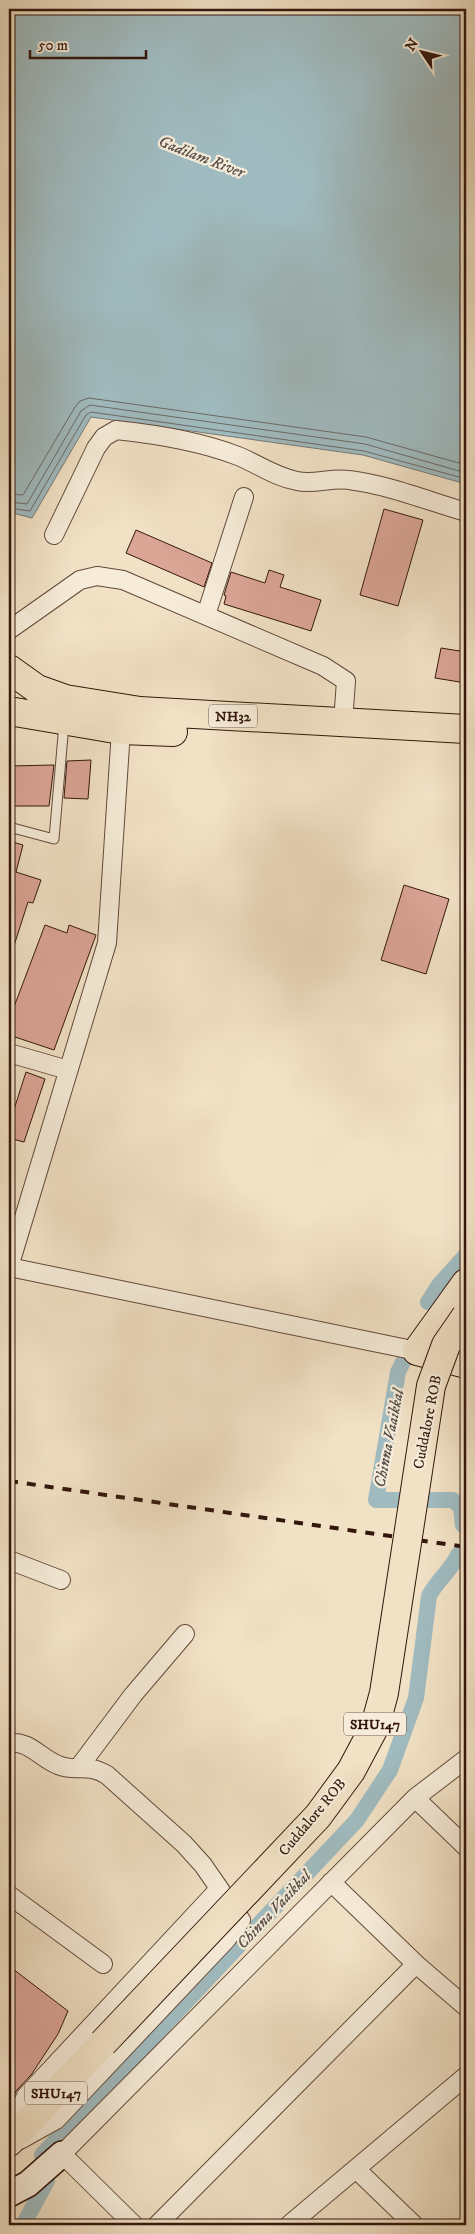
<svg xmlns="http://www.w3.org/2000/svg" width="475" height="2234" viewBox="0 0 475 2234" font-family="'IM FELL DW Pica',serif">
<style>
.water{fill:#a0bbc0;stroke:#747978}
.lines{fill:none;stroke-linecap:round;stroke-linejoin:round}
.shore{stroke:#6a6966;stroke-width:1}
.canal{stroke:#a0bbc0;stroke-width:16}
.building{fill:#dba596;stroke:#33170c}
.lane-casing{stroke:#624a3a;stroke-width:11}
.street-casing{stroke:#624a3a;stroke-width:20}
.secondary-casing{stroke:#33170c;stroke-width:28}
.primary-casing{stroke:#33170c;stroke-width:30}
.highway-casing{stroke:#33170c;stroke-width:30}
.lane{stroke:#f6ecd9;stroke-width:9}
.street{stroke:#f6ecd9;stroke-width:18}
.secondary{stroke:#f6ecd9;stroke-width:25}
.primary{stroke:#f1e1c5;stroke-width:28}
.highway{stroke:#f1e1c5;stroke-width:28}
.rail{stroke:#33170c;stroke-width:4;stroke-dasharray:9 9;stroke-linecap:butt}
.primary-bridge-casing{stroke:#33170c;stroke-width:30;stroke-linecap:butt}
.primary-bridge{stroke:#f1e1c5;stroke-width:28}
.labels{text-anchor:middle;stroke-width:4.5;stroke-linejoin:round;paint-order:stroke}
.shield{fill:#f6ecd9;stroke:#6e574a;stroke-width:1}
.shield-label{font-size:14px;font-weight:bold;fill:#33170c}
.street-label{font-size:15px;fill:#33170c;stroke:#f6ecd9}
.water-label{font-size:16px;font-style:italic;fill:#59504b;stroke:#f6ecd9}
</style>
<rect width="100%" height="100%" fill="#f1e1c5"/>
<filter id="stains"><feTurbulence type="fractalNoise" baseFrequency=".004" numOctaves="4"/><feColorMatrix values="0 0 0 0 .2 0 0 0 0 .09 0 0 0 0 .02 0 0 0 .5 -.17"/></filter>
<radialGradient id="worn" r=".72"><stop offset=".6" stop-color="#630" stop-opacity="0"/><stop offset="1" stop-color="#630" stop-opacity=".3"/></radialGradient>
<!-- water -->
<path class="water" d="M 9,9 L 466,9 L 466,484 L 363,455 L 91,417 L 32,518 L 9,512 Z"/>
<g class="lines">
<!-- shore -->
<path class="shore" d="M 9,494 L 23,495 L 75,407 L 80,401 L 89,398 L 366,437 L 466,465
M 9,502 L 27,504 L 81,411 L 90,405 L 365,444 L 466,473
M 9,508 L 30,511 L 86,415 L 91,412 L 364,451 L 466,479"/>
<!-- canal -->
<path class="canal" d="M 428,1302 L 439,1285 L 466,1255
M 403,1362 L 398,1372 L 376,1500 L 453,1500 L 461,1507 L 463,1525
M 23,2225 L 47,2181 L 42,2155 L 357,1820 L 390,1770 L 416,1698 L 429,1596 C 438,1579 450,1572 458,1555"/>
</g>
<!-- building -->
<path class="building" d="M 384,509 L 423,520 L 398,606 L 360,595 Z
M 136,530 L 212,563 L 204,587 L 126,553 Z
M 269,570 L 284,575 L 280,587 L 321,600 L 311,631 L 224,604 L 226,596 L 224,595 L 231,572 L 265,583 Z
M 441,648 L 466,652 L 466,683 L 435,678 Z
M 91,760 L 88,799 L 64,798 L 67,761 Z
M 54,765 L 49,806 L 9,806 L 9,766 Z
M 9,841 L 23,845 L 16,872 L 41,880 L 33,903 L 28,902 L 11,955 L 9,954 Z
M 404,885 L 449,899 L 426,974 L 381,960 Z
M 45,925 L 67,933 L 69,925 L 96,935 L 54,1050 L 9,1035 L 9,1020 Z
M 26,1072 L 45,1079 L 24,1142 L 9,1138 L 9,1125 Z
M 9,1966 L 68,2011 L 58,2034 L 31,2075 L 16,2091 L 9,2109 Z"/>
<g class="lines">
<defs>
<path id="lane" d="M 9,827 L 54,839 L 64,724"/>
<path id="street" d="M 54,535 L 96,448 L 104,437 L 116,430 C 154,434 202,442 238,456 C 258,464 275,477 297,481 C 314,485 332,477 349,480 C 389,485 428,501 466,512
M 206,615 L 244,497
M 9,630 L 80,580 L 97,576 L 123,580 L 323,666 L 346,681 L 343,722
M 121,730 L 107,943 L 9,1267 L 417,1351
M 9,1053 L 68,1070
M 9,1560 L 61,1580
M 9,1743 C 29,1740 40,1758 58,1765 C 76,1773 86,1762 107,1775 L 184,1844 L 203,1865 L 241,1920 L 226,1940 L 56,2120 L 20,2140
M 79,1767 L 133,1695 L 185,1634
M 415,1798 L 466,1847
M 331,1882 L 416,1964 L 466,2007
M 9,1895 L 103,1964
M 10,2132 L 26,2096 L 219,1889
M 356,2169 L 414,2225
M 134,2225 L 62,2154 L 415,1798 L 466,1759
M 157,2225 L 416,1964
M 289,2225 L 466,2076"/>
<path id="secondary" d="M 9,2194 L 28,2184 L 62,2154"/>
<path id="primary" d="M 466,1283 L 417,1351 L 466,1364
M 9,2142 L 103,2043"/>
<path id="highway" d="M 9,669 L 37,689 L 65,699 L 140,711 L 466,729
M 9,711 L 121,730 L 173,732"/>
</defs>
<!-- lane casing -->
<use href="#lane" class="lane-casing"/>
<!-- street casing -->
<use href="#street" class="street-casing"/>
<!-- secondary casing -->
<use href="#secondary" class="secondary-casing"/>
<!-- primary casing -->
<use href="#primary" class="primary-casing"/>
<!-- highway casing -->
<use href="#highway" class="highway-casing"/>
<!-- lane -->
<use href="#lane" class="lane"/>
<!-- street -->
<use href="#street" class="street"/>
<!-- secondary -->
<use href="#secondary" class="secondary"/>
<!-- primary -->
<use href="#primary" class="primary"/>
<!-- highway -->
<use href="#highway" class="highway"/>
<!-- rail -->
<path class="rail" d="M 9,1481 L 466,1547"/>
<defs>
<path id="primary-bridge" d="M 103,2043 L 318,1816 L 351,1771 L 375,1726 L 384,1693 L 431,1386 L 446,1345 L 466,1316"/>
</defs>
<!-- primary-bridge casing -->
<use href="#primary-bridge" class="primary-bridge-casing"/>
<!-- primary-bridge -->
<use href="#primary-bridge" class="primary-bridge"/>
</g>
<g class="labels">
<!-- shield labels -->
<g class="shield">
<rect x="209" y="704.5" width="48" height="23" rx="4"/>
<rect x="344" y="1712.5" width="62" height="23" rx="4"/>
<rect x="25" y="2081.5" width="62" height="23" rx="4"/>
</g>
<g class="shield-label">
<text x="233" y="721">NH32</text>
<text x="375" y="1729">SHU147</text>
<text x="56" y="2098">SHU147</text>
</g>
<!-- street labels -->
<g class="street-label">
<text transform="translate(427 1422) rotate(-79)" y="5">Cuddalore ROB</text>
<text transform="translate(312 1817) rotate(-50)" y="5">Cuddalore ROB</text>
</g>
<!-- water labels -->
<g class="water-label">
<text transform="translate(202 156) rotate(21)" y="6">Gadilam River</text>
<text transform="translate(388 1438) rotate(-79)" y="6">Chinna Vaaikkal</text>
<text transform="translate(273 1909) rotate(-47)" y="6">Chinna Vaaikkal</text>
</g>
</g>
<!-- margin -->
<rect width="475" height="2234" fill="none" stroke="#f1e1c5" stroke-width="30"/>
<rect x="10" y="10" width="455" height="2214" fill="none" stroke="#33170c" stroke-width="2.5"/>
<rect x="15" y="15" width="445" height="2204" fill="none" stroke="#33170c"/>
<!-- north arrow -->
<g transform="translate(422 52) rotate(305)" stroke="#f6ecd9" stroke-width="4" paint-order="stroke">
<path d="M0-4L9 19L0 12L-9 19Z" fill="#33170c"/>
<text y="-8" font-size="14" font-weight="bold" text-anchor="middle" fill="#33170c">N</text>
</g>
<!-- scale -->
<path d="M30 50v8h116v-8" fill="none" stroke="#33170c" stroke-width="2.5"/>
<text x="38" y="50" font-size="15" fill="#33170c" stroke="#f6ecd9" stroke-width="4" paint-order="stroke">50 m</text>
<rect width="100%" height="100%" filter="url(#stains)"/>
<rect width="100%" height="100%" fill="url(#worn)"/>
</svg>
